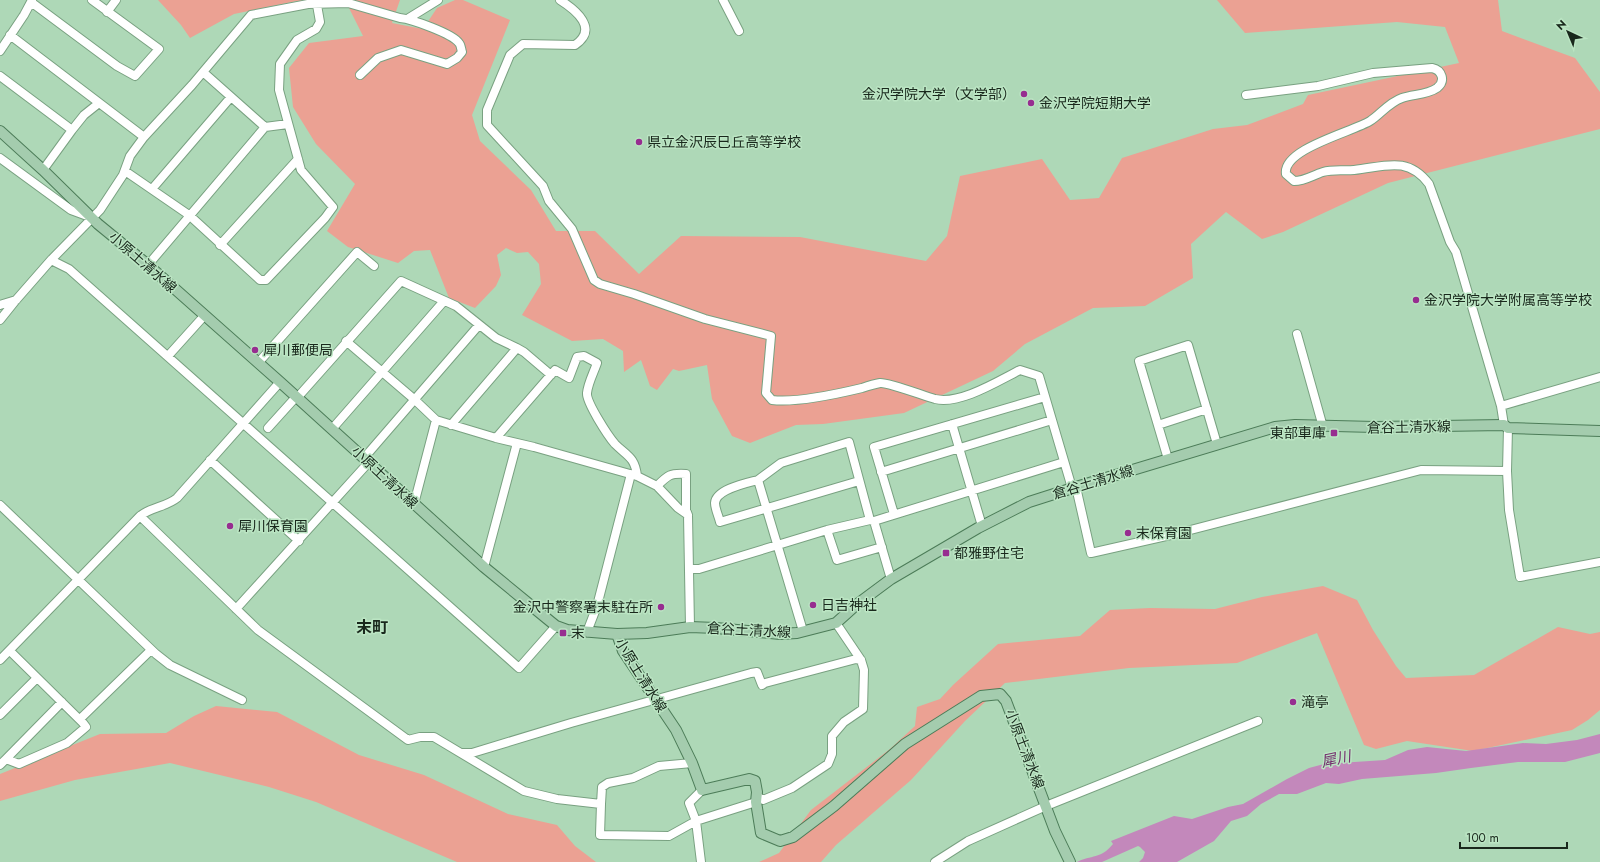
<svg xmlns="http://www.w3.org/2000/svg" width="1600" height="862" viewBox="0 0 1600 862" font-family="Jost,'Noto Sans JP',sans-serif">
<style>
.green{fill:#eba193}
.water{fill:#c388bb}
.lines{fill:none;stroke-linecap:round;stroke-linejoin:round}
.minor-casing{stroke:#79a181;stroke-width:10}
.major-casing{stroke:#4c7c58;stroke-width:12}
.minor{stroke:#fff;stroke-width:8}
.major{stroke:#a4ccae;stroke-width:10}
.poi-dot{fill:#972d90;stroke:#bbe5c3;stroke-width:1.5}
.labels{text-anchor:middle;stroke-width:3;stroke-linejoin:round;paint-order:stroke}
.poi-label{font-size:14px;fill:#19281c;stroke:#bbe5c3;text-anchor:start}
.street-label{font-size:14px;fill:#19281c;stroke:#bbe5c3}
.water-label{font-size:15px;font-style:italic;fill:#732d6d;stroke:#bbe5c3}
.quarter-label{font-size:16px;font-weight:bold;fill:#19281c;stroke:#bbe5c3}
</style>
<rect width="100%" height="100%" fill="#aed8b7"/>
<!-- green -->
<path class="green" d="M 158,0 L 345,0 L 297,1 L 234,14 L 190,38 L 181,25 Z
M 345,0 L 400,0 L 392,23 L 423,29 L 437,8 L 455,0 L 463,0 L 510,20 L 472,115 L 480,141 L 531,190 L 556,231 L 595,231 L 639,274 L 681,236 L 800,237 L 926,261 L 947,236 L 960,176 L 1042,159 L 1070,200 L 1099,198 L 1122,158 L 1213,129 L 1247,125 L 1303,104 L 1308,95 L 1459,63 L 1445,27 L 1397,22 L 1245,33 L 1217,0 L 1498,0 L 1502,31 L 1575,58 L 1600,92 L 1600,129 L 1388,183 L 1283,232 L 1262,239 L 1226,212 L 1191,244 L 1193,278 L 1145,306 L 1093,308 L 1025,344 L 993,371 L 904,413 L 823,424 L 796,425 L 750,443 L 732,436 L 712,399 L 707,365 L 679,371 L 673,369 L 657,390 L 650,386 L 641,360 L 624,372 L 623,351 L 603,339 L 572,341 L 522,315 L 541,284 L 539,264 L 528,252 L 517,253 L 506,248 L 497,255 L 501,275 L 496,286 L 475,308 L 449,298 L 430,250 L 414,251 L 398,263 L 348,247 L 327,231 L 355,184 L 316,144 L 293,107 L 289,68 L 309,43 L 363,36 Z
M 1323,586 L 1357,600 L 1373,630 L 1396,666 L 1406,678 L 1474,675 L 1558,627 L 1590,634 L 1600,632 L 1600,710 L 1588,720 L 1572,730 L 1473,751 L 1407,741 L 1376,749 L 1364,745 L 1317,633 L 1237,663 L 1129,668 L 1005,683 L 965,721 L 911,780 L 836,845 L 821,862 L 759,862 L 779,853 L 811,810 L 890,749 L 915,726 L 917,707 L 940,699 L 953,685 L 998,644 L 1080,636 L 1110,610 L 1150,608 L 1215,609 L 1262,597 Z
M 216,706 L 277,712 L 359,755 L 424,775 L 508,814 L 557,825 L 575,846 L 596,862 L 457,862 L 316,802 L 269,787 L 170,763 L 75,780 L 0,801 L 0,774 L 100,734 L 166,733 L 194,716 Z"/>
<!-- water -->
<path class="water" d="M 1600,734 L 1600,753 L 1565,762 L 1518,762 L 1471,768 L 1436,773 L 1362,779 L 1339,784 L 1326,783 L 1297,794 L 1279,794 L 1261,804 L 1247,816 L 1231,821 L 1214,841 L 1177,862 L 1139,862 L 1143,858 L 1145,852 L 1140,847 L 1138,846 L 1102,862 L 1077,862 C 1091,855 1101,859 1113,844 L 1111,841 L 1174,816 L 1192,819 L 1228,807 L 1243,804 L 1287,779 L 1309,768 L 1324,764 L 1385,760 L 1408,750 L 1427,747 L 1466,751 L 1523,743 L 1546,744 L 1577,740 Z"/>
<g class="lines">
<defs>
<path id="minor" d="M 560,0 C 576,10 599,29 575,45 L 523,44 L 510,55 L 487,110 L 487,125 L 543,186 L 549,201 L 572,229 L 594,280 L 600,284 L 634,294 L 705,319 L 771,336 L 766,393 L 772,400 C 797,403 837,394 862,388 C 868,386 874,384 880,383 C 888,382 924,396 935,399 C 960,405 998,381 1020,370 L 1039,376 L 1072,488
M 723,0 L 739,31
M 31,2 L 117,66 L 135,76 L 159,49 L 92,0
M 107,12 L 116,0
M 409,18 L 438,0
M 10,35 L 144,137
M 0,51 L 24,15 L 32,0
M 203,72 L 265,127 L 288,124
M 0,76 L 72,130 L 43,170
M 1246,95 L 1318,86 L 1373,73 L 1432,68 C 1442,70 1446,81 1437,88 C 1427,95 1413,94 1402,98 C 1388,103 1381,114 1370,121 C 1352,132 1282,149 1286,174 L 1294,181 C 1305,181 1313,175 1323,172 C 1333,169 1344,171 1354,170 C 1384,167 1407,155 1429,184 L 1450,242 L 1456,252 L 1501,406 L 1504,425
M 72,130 L 84,115 L 99,103
M 0,158 L 71,210 L 90,217
M 125,171 L 189,215 L 260,280 L 266,280 L 325,218 L 333,207 L 301,170 L 279,90 L 280,64 L 297,40 L 316,29 L 320,22 L 317,5
M 152,189 L 231,97
M 220,245 L 298,159
M 51,260 L 69,269 L 519,668 L 556,626
M 148,265 L 265,127
M 0,305 L 16,300
M 0,320 L 16,300 L 51,260 L 100,210 L 123,175 L 130,156 L 144,137 L 192,85 L 251,15 L 308,4 L 348,3 L 400,18 C 412,19 453,34 459,43 C 461,45 461,49 462,52 L 457,58 L 447,64 L 401,50 L 378,58 L 360,75
M 1297,334 L 1323,427
M 346,341 L 415,400 L 436,420 L 496,438 L 534,447 L 637,476 L 657,486 L 678,508 L 688,515 L 690,627
M 517,348 L 524,352 L 551,375
M 168,356 L 204,316
M 258,363 L 357,252 L 374,266
M 297,398 L 401,281 L 456,306 L 496,338 L 517,348 L 451,425
M 1501,406 L 1600,377
M 952,424 L 982,526
M 1158,425 L 1207,409
M 268,428 L 296,397
M 1508,428 L 1507,471 L 1509,510 L 1520,577 L 1600,562
M 332,429 L 444,301
M 496,438 L 555,370 L 569,378 L 577,357 L 584,356 L 597,363 C 594,372 588,383 587,393 C 586,402 608,436 615,444 C 627,456 635,457 637,476
M 364,458 L 479,325
M 1168,459 L 1139,361 L 1188,345 L 1217,444
M 210,460 L 299,541
M 881,472 L 1052,420
M 758,480 C 747,483 716,489 715,503 C 715,509 719,517 720,522 L 859,481
M 657,486 C 668,475 670,473 686,474 L 686,510 L 688,515
M 1076,487 L 1091,553 L 1175,534 L 1421,470 L 1507,471
M 414,504 L 436,420
M 0,505 L 156,654 L 170,665 L 242,700
M 894,514 L 874,447 L 1045,397
M 140,516 L 258,630 L 408,740 L 420,737 L 434,737 L 524,791 L 557,799 L 601,804 L 600,835 L 669,836 L 696,821 L 756,802
M 874,521 L 891,579
M 827,530 L 837,560 L 882,547
M 484,567 L 517,443
M 690,569 L 699,569 L 827,530 L 870,520 L 874,521 L 1064,462
M 236,609 L 369,462
M 803,631 L 758,480 L 781,463 L 849,442 L 870,520
M 587,632 L 597,606 L 631,474
M 0,660 L 140,516 C 151,507 166,507 177,498 L 280,382
M 0,715 L 37,678
M 80,719 L 151,650
M 462,753 L 472,753 L 571,723 L 751,673 L 757,672 L 762,685 L 765,683 L 856,659 L 861,660
M 6,759 L 62,702
M 0,765 L 6,759 L 19,764 L 67,743 L 86,727 L 83,723 L 10,651
M 757,796 L 763,800 L 792,788 L 828,764 L 832,754 L 832,736 L 844,722 L 863,709 L 864,670 L 861,660 L 836,623
M 601,804 L 602,787 L 608,783 L 633,778 L 659,766 L 692,763
M 701,862 L 696,821 L 689,803 L 702,790
M 935,862 L 968,841 L 1046,806 L 1258,721"/>
<path id="major" d="M 0,131 L 43,170 L 98,224 L 148,265 L 280,382 L 484,567 L 556,626 L 567,630 L 617,634 L 647,633 L 690,627 L 716,628 L 780,634 L 797,633 L 836,623 L 856,605 L 891,579 L 978,528 L 1029,502 L 1076,487 L 1275,427 L 1295,425 L 1375,427 L 1504,425 L 1508,428 L 1600,431
M 617,634 L 623,651 L 676,730 L 692,763 L 702,790 L 749,779 L 755,781 L 757,792 L 756,802 L 761,833 L 780,841 L 793,837 L 834,806 L 905,744 L 981,696 L 1000,694 L 1006,701 L 1055,831 L 1070,862"/>
</defs>
<!-- minor casing -->
<use href="#minor" class="minor-casing"/>
<!-- major casing -->
<use href="#major" class="major-casing"/>
<!-- minor -->
<use href="#minor" class="minor"/>
<!-- major -->
<use href="#major" class="major"/>
</g>
<!-- markers -->
<g class="poi-dot">
<circle cx="1024" cy="94" r="4"/>
<circle cx="1031" cy="103" r="4"/>
<circle cx="639" cy="142" r="4"/>
<circle cx="1416" cy="300" r="4"/>
<circle cx="255" cy="350" r="4"/>
<rect x="1330" y="429" width="8" height="8" rx="2"/>
<circle cx="230" cy="526" r="4"/>
<circle cx="1128" cy="533" r="4"/>
<rect x="942" y="549" width="8" height="8" rx="2"/>
<circle cx="813" cy="605" r="4"/>
<circle cx="661" cy="607" r="4"/>
<rect x="559" y="629" width="8" height="8" rx="2"/>
<circle cx="1293" cy="702" r="4"/>
</g>
<g class="labels">
<!-- poi labels -->
<g class="poi-label">
<text x="1016" y="99" text-anchor="end">金沢学院大学（文学部）</text>
<text x="1039" y="108">金沢学院短期大学</text>
<text x="647" y="147">県立金沢辰巳丘高等学校</text>
<text x="1424" y="305">金沢学院大学附属高等学校</text>
<text x="263" y="355">犀川郵便局</text>
<text x="1326" y="438" text-anchor="end">東部車庫</text>
<text x="238" y="531">犀川保育園</text>
<text x="1136" y="538">末保育園</text>
<text x="954" y="558">都雅野住宅</text>
<text x="821" y="610">日吉神社</text>
<text x="653" y="612" text-anchor="end">金沢中警察署末駐在所</text>
<text x="571" y="638">末</text>
<text x="1301" y="707">滝亭</text>
</g>
<!-- street labels -->
<g class="street-label">
<text transform="translate(143 262) rotate(41)" y="5">小原土清水線</text>
<text transform="translate(1409 427) rotate(-1)" y="5">倉谷土清水線</text>
<text transform="translate(385 477) rotate(43)" y="5">小原土清水線</text>
<text transform="translate(1093 482) rotate(-17)" y="5">倉谷土清水線</text>
<text transform="translate(749 630) rotate(3)" y="5">倉谷土清水線</text>
<text transform="translate(641 675) rotate(58)" y="5">小原土清水線</text>
<text transform="translate(1025 749) rotate(69)" y="5">小原土清水線</text>
</g>
<!-- water labels -->
<g class="water-label">
<text transform="translate(1336 759) rotate(-12)" y="5">犀川</text>
</g>
<!-- quarter labels -->
<g class="quarter-label">
<text x="372" y="633">末町</text>
</g>
</g>
<!-- north arrow -->
<g transform="translate(1568 32) rotate(316)" stroke="#bbe5c3" stroke-width="3" paint-order="stroke">
<path d="M0-3L7 15L0 10L-7 15Z" fill="#19281c"/>
<text y="-6" font-size="11" font-weight="bold" text-anchor="middle" fill="#19281c">N</text>
</g>
<!-- scale -->
<path d="M1460 842v6h107v-6" fill="none" stroke="#19281c" stroke-width="2"/>
<text x="1466" y="842" font-size="12" fill="#19281c" stroke="#bbe5c3" stroke-width="3" paint-order="stroke">100 m</text>
</svg>
